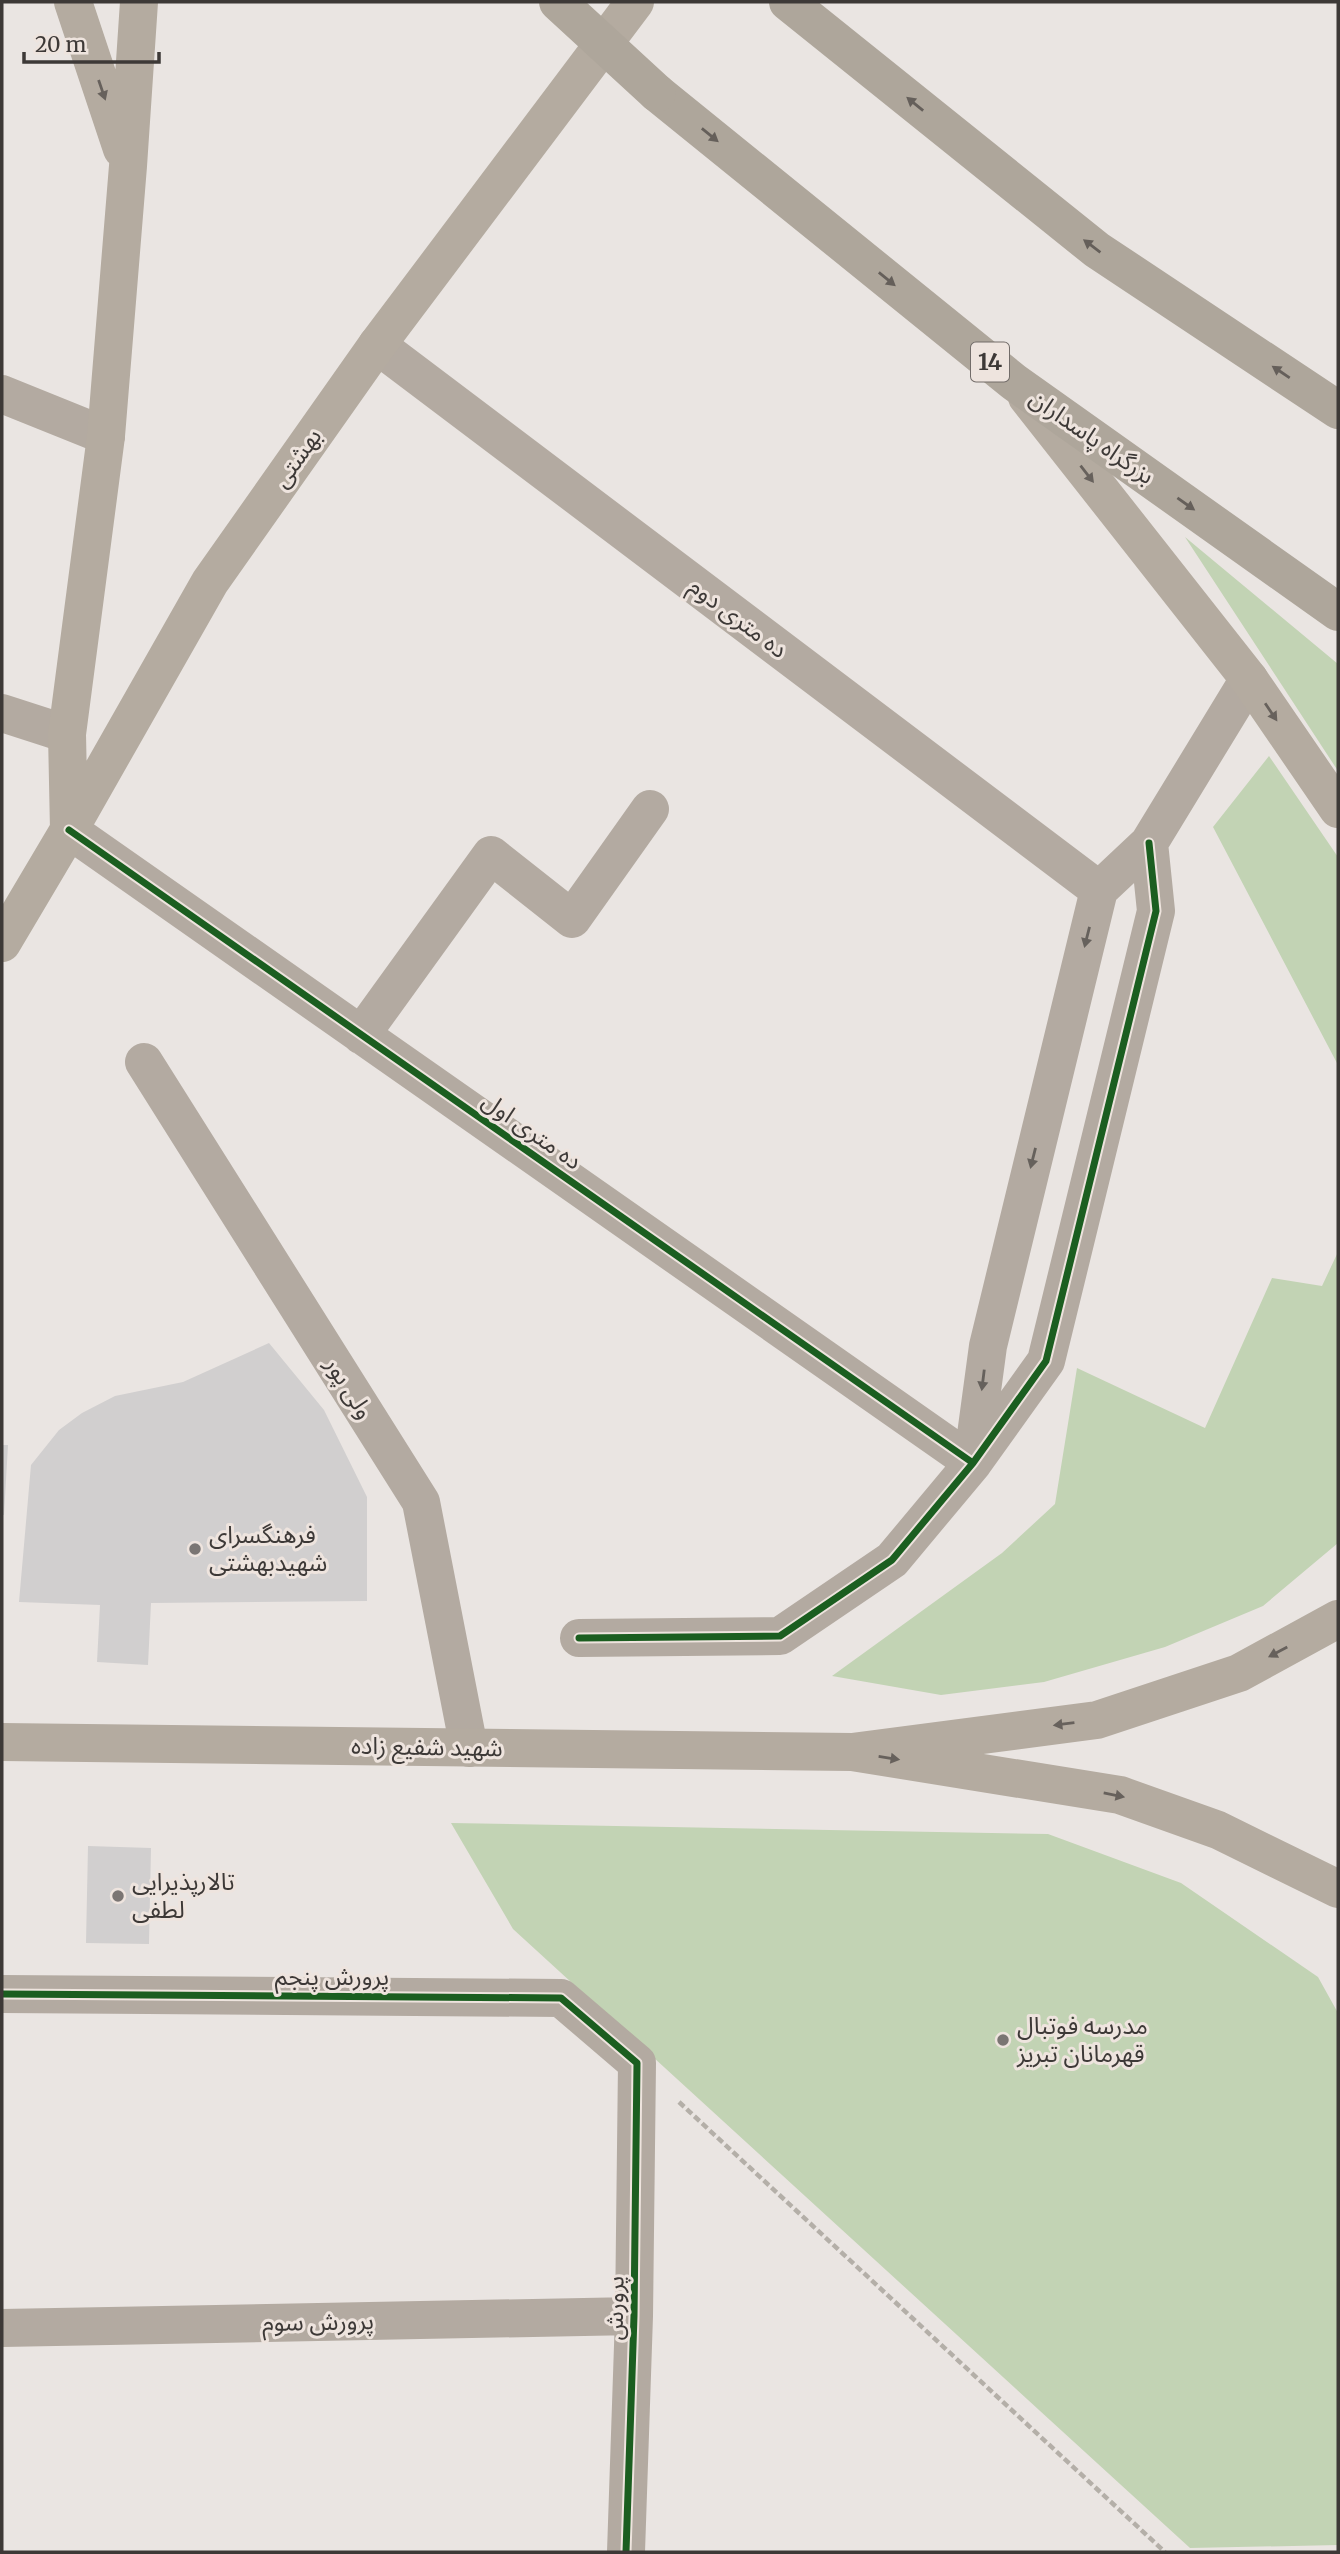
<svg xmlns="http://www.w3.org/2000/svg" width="1340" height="2554" viewBox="0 0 1340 2554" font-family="Merriweather,'Noto Sans Arabic',serif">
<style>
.green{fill:#c2d3b4}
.building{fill:#d1cfcf}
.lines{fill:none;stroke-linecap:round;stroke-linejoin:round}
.path{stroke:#b4afa8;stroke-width:4.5;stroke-dasharray:7 3.5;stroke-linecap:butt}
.minor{stroke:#b3aaa1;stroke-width:38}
.major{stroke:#b4aba0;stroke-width:38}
.highway{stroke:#aea69b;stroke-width:38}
.highway-bridge{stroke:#aea69b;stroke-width:38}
.cycleway-casing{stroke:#eee4de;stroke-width:11}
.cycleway{stroke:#1b5e20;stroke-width:7}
.oneway{fill:#67615c}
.oneway2{fill:#655f5a}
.oneway3{fill:#66615c}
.poi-dot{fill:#7a7573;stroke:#eee4de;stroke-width:2.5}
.labels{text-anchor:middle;stroke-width:6;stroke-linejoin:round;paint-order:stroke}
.shield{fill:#eee4de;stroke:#726c69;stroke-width:2}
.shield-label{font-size:23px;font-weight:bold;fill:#3d3937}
.street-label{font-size:24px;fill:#3d3937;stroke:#eee4de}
.poi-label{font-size:24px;fill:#3d3937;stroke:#eee4de;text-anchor:start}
</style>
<rect width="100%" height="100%" fill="#eae5e2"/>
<!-- green -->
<path class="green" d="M 1185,537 L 1338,664 L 1338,771 Z
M 1269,756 L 1338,857 L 1338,1065 L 1213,827 Z
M 1338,1252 L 1338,1543 L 1263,1606 L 1165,1647 L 1044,1682 L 941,1695 L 832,1676 L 1002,1553 L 1055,1504 L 1077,1368 L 1205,1428 L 1272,1278 L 1322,1286 Z
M 451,1823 L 1048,1834 L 1181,1883 L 1318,1977 L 1338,2013 L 1338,2545 L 1190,2548 L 513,1929 Z"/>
<!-- building -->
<path class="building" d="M 269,1343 L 324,1410 L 367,1497 L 367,1601 L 151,1603 L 148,1665 L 97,1662 L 100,1605 L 19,1602 L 31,1465 L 59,1430 L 82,1413 L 115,1396 L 183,1382 Z
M 2,1445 L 8,1445 L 4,1515 L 2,1515 Z
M 88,1846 L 151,1848 L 149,1944 L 86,1943 Z"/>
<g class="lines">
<!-- path -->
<path class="path" d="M 679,2102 L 1165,2552"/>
<!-- minor -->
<path class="minor" d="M 377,345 L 1099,890
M 2,394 L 106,436
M 2,713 L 67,734
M 69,830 L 973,1463
M 361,1035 L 491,855 L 572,919 L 650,809
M 144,1062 L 421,1502 L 469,1748
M 973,1457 L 988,1346 L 1099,890 L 1149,843 L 1249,679
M 579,1638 L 780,1636 L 892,1560 L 973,1463 L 1046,1361 L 1156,911 L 1149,843
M 2,1994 L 561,1998 L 637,2063 L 634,2316 L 626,2552
M 2,2328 L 634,2316"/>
<!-- major -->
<path class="major" d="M 73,2 L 122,149
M 1027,397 L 1249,679 L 1338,809
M 69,830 L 67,734 L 106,436 L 128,166 L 139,2
M 2,943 L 69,830 L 210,582 L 377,345 L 635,2
M 1338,1619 L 1239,1673 L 1097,1720 L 852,1752 L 1120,1795 L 1218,1830 L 1338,1889
M 2,1742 L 852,1752"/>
<!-- highway -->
<path class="highway" d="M 788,2 L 1097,250 L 1338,410
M 657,93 L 1014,382 L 1338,612"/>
<!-- highway-bridge -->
<path class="highway-bridge" d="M 558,2 L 657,93"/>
<defs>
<path id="cycleway" d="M 69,830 L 973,1463
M 579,1638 L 780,1636 L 892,1560 L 973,1463 L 1046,1361 L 1156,911 L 1149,843
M 2,1994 L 561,1998 L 637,2063 L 634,2316 L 626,2552"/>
</defs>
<!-- cycleway casing -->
<use href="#cycleway" class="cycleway-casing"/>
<!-- cycleway -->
<use href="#cycleway" class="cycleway"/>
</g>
<!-- one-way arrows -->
<defs><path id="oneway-solid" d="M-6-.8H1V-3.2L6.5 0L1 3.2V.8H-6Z" transform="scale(1.75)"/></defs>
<g class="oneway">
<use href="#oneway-solid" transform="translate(102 90) rotate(71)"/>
<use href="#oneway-solid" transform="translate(1087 474) rotate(52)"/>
<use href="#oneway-solid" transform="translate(1271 712) rotate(56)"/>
<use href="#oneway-solid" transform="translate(1278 1652) rotate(152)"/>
<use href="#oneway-solid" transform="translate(1064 1724) rotate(173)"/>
<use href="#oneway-solid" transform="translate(889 1758) rotate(9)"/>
<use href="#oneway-solid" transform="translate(1114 1795) rotate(11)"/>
</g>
<g class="oneway2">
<use href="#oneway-solid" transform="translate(915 104) rotate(-141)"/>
<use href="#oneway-solid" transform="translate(710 135) rotate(39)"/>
<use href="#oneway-solid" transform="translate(1092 246) rotate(-143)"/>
<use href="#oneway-solid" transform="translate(887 279) rotate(39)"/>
<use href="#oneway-solid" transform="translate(1281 372) rotate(-146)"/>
<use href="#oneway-solid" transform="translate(1186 504) rotate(35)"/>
</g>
<g class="oneway3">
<use href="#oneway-solid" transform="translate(1087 937) rotate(104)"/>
<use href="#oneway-solid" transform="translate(1033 1158) rotate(104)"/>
<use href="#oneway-solid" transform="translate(983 1380) rotate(97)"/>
</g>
<!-- markers -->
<g class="poi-dot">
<circle cx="195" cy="1549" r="7"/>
<circle cx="118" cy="1896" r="7"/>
<circle cx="1003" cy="2040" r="7"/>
</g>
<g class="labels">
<!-- shield labels -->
<rect class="shield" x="971" y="342.5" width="38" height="39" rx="5"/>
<g class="shield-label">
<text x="990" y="370">14</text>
</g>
<!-- street labels -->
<g class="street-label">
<text transform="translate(1092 437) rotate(35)" y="8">بزرگراه پاسداران</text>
<text transform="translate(297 458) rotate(-55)" y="8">بهشتی</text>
<text transform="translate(738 618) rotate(37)" y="8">ده متری دوم</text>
<text transform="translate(532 1131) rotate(35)" y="8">ده متری اول</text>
<text transform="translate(349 1388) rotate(58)" y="8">ولی پور</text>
<text transform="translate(427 1747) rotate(1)" y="8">شهید شفیع زاده</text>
<text x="332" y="1985">پرورش پنجم</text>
<text transform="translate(615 2308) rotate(-89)" y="8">پرورش</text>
<text transform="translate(318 2322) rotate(-1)" y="8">پرورش سوم</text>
</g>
<!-- poi labels -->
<g class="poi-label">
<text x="209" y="1543">فرهنگسرای<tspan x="209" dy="28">شهیدبهشتی</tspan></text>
<text x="132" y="1890">تالارپذیرایی<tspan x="132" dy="28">لطفی</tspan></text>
<text x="1017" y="2034">مدرسه فوتبال<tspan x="1017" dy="28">قهرمانان تبریز</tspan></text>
</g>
</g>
<!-- border -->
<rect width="1340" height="2554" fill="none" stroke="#3d3937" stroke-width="7"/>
<!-- scale -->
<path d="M24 52v10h135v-10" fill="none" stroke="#3d3937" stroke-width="3.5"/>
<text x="35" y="52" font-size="21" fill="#3d3937" stroke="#eee4de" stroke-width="5" paint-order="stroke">20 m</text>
</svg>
